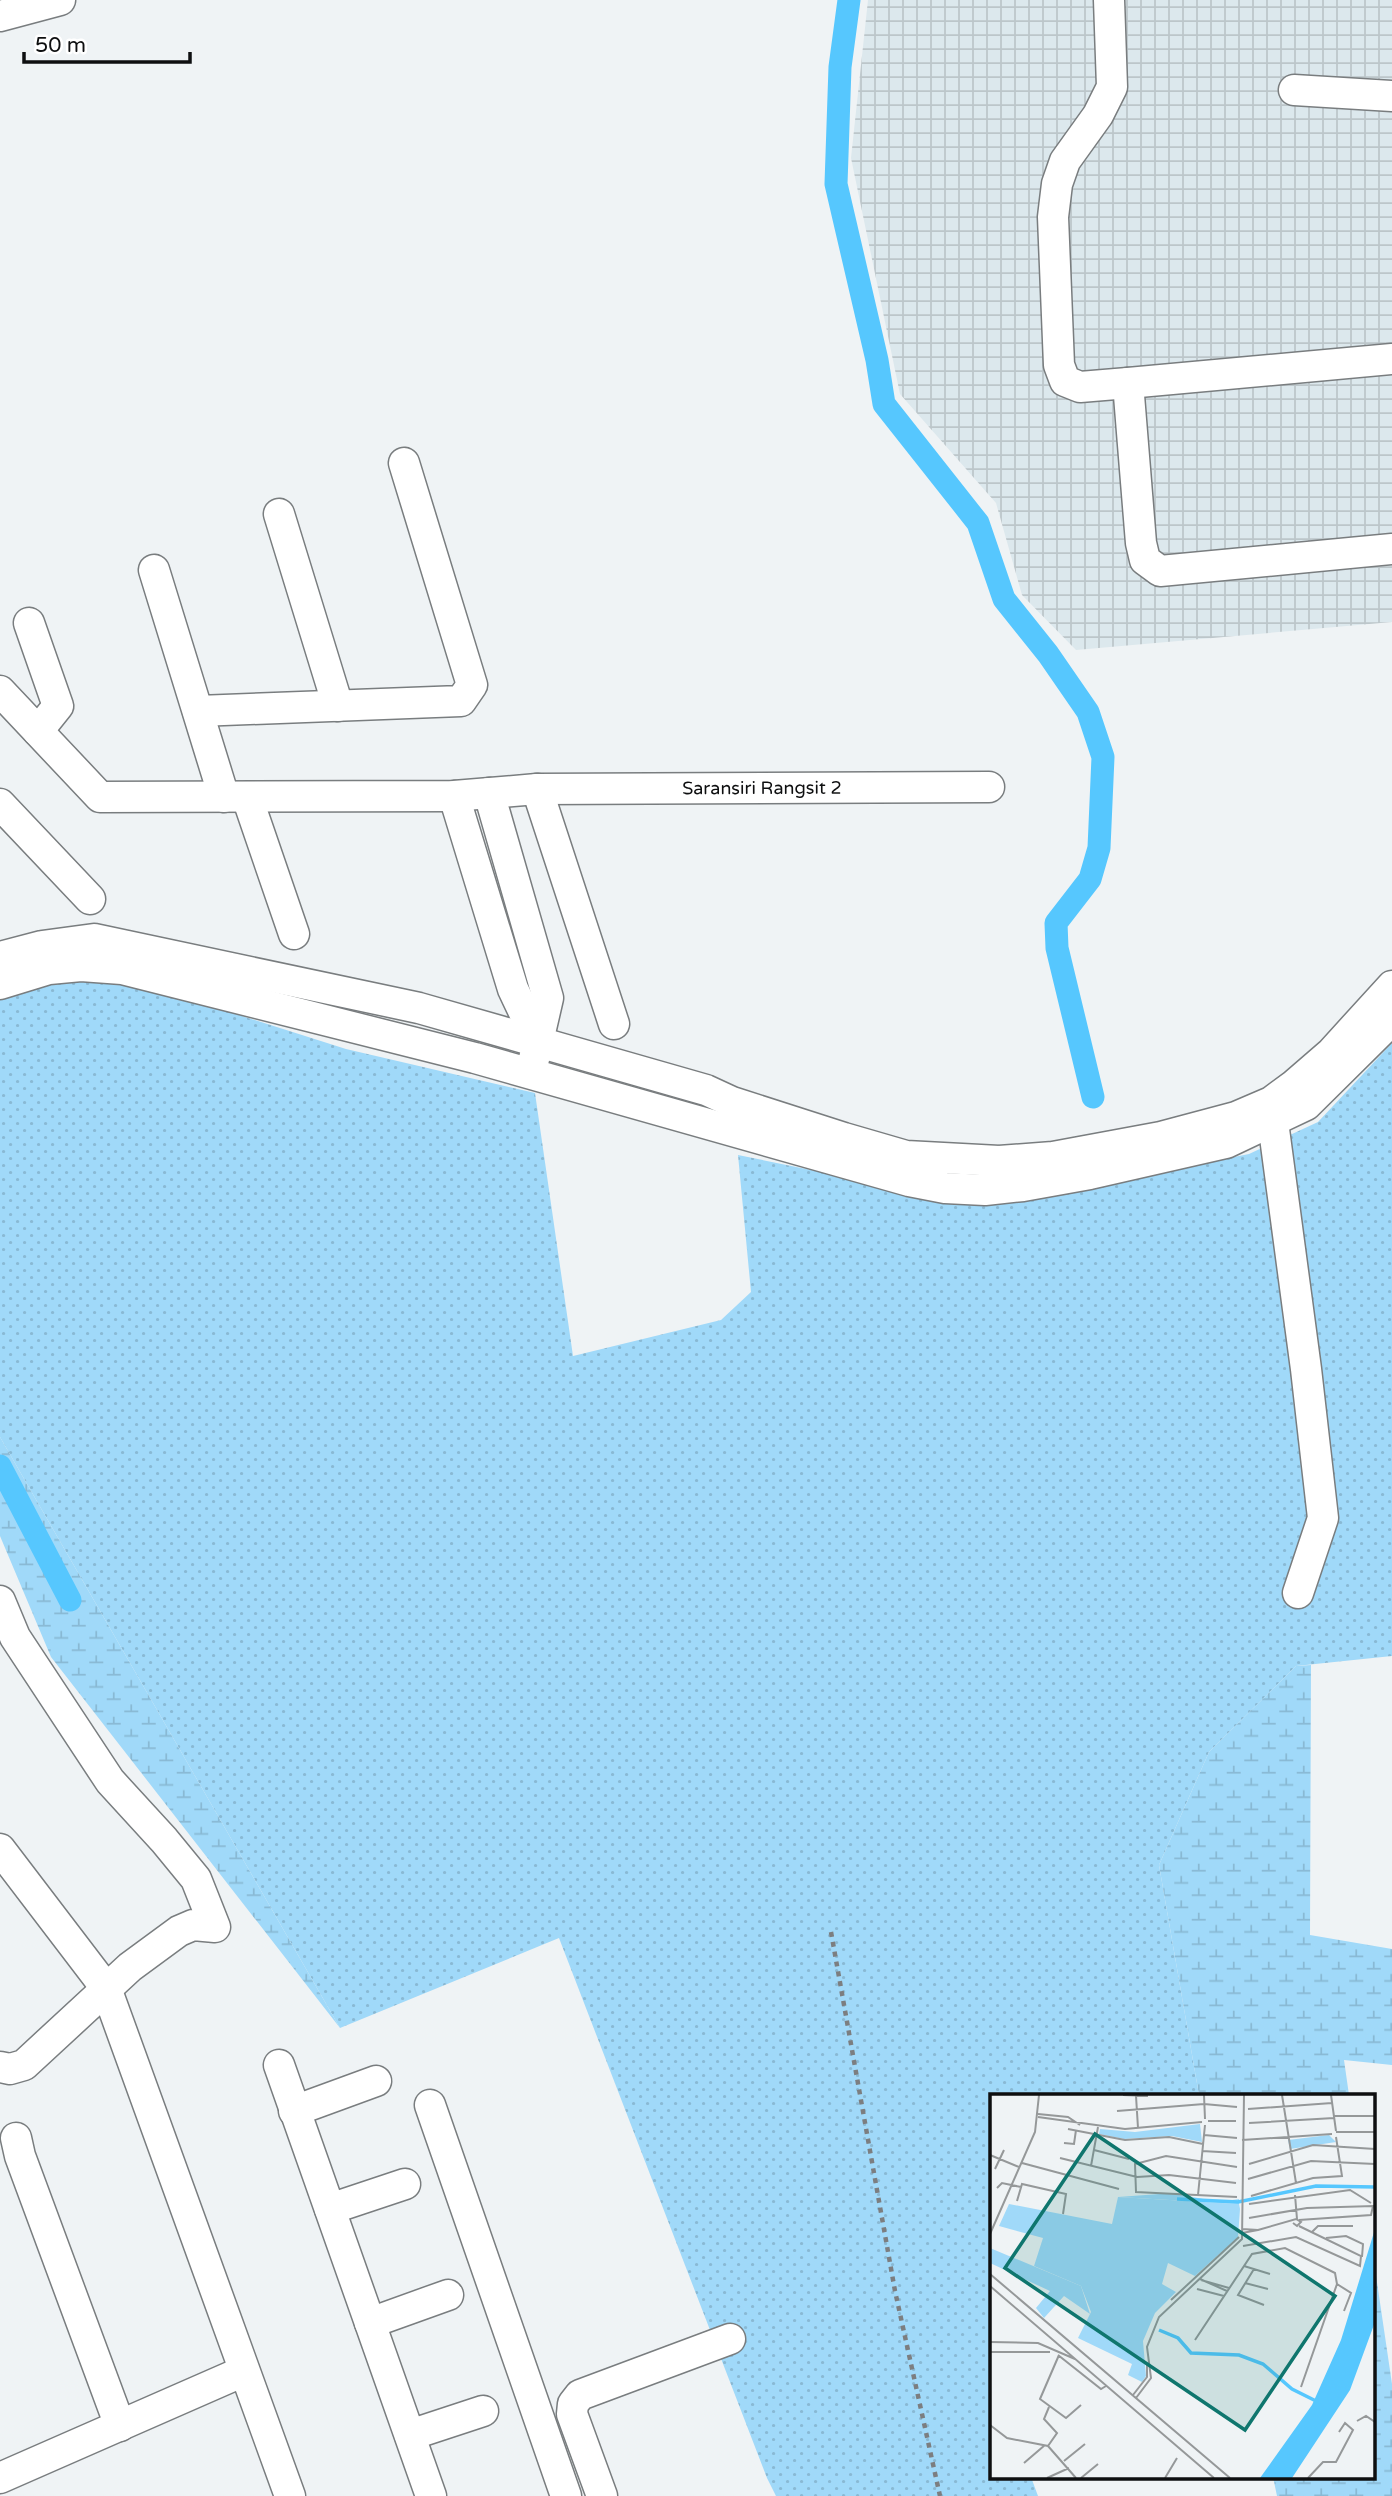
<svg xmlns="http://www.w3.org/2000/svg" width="1392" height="2496" viewBox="0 0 1392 2496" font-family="'Varela Round',sans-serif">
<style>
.industrial{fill:url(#industrial-grid)}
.grass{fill:url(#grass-dots)}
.wetland{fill:url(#wetland-marsh)}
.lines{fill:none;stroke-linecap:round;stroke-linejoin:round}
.canal{stroke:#56c7fe;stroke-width:23}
.minor-casing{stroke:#797d7f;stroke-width:33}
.path{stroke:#7c7e80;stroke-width:4.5;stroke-dasharray:5 5;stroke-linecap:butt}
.minor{stroke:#fff;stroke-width:30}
.labels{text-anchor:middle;stroke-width:7;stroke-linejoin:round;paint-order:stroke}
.street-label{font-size:18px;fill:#0e0f10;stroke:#fff}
.inset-river{fill:none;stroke:#56c7fe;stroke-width:3.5}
.inset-road{fill:none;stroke:#959899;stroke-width:2}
.view{fill:#0f766e;fill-opacity:0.15;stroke:#0f766e;stroke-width:3.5}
.inset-edge{fill:none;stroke:#0e0f10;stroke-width:3.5}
</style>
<defs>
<pattern id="industrial-grid" width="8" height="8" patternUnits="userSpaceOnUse" patternTransform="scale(1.75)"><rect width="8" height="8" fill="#dce8ed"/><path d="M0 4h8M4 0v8" fill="none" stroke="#bcc6ca"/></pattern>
<pattern id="grass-dots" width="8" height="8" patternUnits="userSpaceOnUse" patternTransform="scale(1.75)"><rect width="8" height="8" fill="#a0d9f9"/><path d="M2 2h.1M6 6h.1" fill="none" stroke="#89b9d4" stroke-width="1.8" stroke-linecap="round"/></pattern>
<pattern id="wetland-marsh" width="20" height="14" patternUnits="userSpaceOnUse" patternTransform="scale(1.75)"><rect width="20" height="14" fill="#a0d9f9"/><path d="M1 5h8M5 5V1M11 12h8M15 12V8" fill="none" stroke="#89b9d4"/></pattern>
</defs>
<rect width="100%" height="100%" fill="#eff3f5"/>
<!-- industrial -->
<path class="industrial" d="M 868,0 L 1392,0 L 1392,622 L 1076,650 L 1022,595 L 996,503 L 900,394 L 851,158 Z"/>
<!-- grass -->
<path class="grass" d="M 122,978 L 346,1049 L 535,1093 L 573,1356 L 721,1320 L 751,1292 L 738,1155 L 987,1206 L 1249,1154 L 1318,1122 L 1392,1043 L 1392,1656 L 1296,1666 L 1209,1752 L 1159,1865 L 1199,2095 L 991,2095 L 991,2477 L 1031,2477 L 1038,2496 L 776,2496 L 767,2478 L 559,1938 L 340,2028 L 0,1437 L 0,999 L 47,980 Z"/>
<!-- wetland -->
<path class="wetland" d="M 0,1437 L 340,2028 L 51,1657 L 0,1536 Z
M 1311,1665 L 1310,1935 L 1392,1949 L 1392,2065 L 1344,2060 L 1349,2095 L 1199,2095 L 1159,1865 L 1209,1752 L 1296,1666 Z
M 1373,2255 L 1392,2384 L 1392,2496 L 1277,2496 L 1273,2477 L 1373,2477 Z"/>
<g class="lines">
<!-- canal -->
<path class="canal" d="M 849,0 L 840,67 L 836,184 L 877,360 L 884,404 L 978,523 L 1004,599 L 1048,654 L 1088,712 L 1103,757 L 1099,848 L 1090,879 L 1056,923 L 1057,948 L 1093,1097
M 0,1466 L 70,1600"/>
<defs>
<g id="minor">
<path d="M 1109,0 L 1112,87 L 1098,115 L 1065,161 L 1057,184 L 1053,217 L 1059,365 L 1065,381 L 1080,387 L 1128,383 L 1392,359"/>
<path d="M 0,16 L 60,0"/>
<path d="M 1294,90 L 1392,96"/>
<path d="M 1128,383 L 1141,543 L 1145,560 L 1160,571 L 1392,549"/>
<path d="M 279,514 L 338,706"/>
<path d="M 154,570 L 224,797"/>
<path d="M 29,623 L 58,706 L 38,731"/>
<path id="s1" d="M 0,691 L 100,797 L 454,796 L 537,789 L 989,787"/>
<path d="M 198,711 L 461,701 L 472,685 L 404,463"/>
<path d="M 537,789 L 614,1024"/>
<path d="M 489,793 L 548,998 L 534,1059"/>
<path d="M 454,796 L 513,989 L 538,1042"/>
<path d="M 247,797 L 294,934"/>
<path d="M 0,804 L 90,899"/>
<path d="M 0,957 L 42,946 L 94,939 L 419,1008 L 706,1090 L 732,1102 L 844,1138 L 906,1156 L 999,1161 L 1053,1157 L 1161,1137 L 1236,1117 L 1271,1102 L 1294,1085 L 1331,1053 L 1392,986"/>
<path d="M 0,984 L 49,969 L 81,966 L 122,969 L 475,1058 L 909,1181 L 945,1188 L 985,1190 L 1023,1186 L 1090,1174 L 1226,1143 L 1306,1105 L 1392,1020"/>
<path d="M 1273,1122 L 1306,1369 L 1323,1518 L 1298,1593"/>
<path d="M 0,1601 L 15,1637 L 110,1781 L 164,1840 L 196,1879 L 215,1927 L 193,1925 L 179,1931 L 130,1967 L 24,2065 L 10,2069 L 0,2067"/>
<path d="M 0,1849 L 106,1988 L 290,2496"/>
<path d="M 279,2065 L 431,2496"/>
<path d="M 430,2105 L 566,2496"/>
<path d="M 294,2111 L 376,2081"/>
<path d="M 16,2138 L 20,2156 L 120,2426"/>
<path d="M 330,2209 L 405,2184"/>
<path d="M 370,2323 L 448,2295"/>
<path d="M 410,2435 L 483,2411"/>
<path d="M 0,2478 L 244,2371"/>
<path d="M 602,2496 L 572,2414 L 573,2404 L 580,2395 L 730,2339"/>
</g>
</defs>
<!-- minor casing -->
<use href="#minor" class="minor-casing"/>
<!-- path -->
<path class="path" d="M 831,1932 L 895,2291 L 940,2496"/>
<!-- minor -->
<use href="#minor" class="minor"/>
</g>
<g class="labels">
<!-- street labels -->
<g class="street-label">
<text dy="6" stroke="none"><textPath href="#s1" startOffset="808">Saransiri Rangsit 2</textPath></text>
</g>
</g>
<!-- overview -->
<g transform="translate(990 2094)">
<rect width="385" height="385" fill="#eff3f5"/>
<path d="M 128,103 L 249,110 L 250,115 L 248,143 L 205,182 L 178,169 L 172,190 L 186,198 L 165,219 L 153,247 L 156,282 L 152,288 L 138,281 L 142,270 L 88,244 L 101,218 L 91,192 L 44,172 L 53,144 L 9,132 L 19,110 L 122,130 Z" fill="#a0d9f9"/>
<path d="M 183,99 L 228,108 L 249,105 L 249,110 L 128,103 ZM 0,154 L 91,192 L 100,220 L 74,202 L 54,224 L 46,214 L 60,197 L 0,169 Z" fill="#a0d9f9"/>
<path d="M 210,30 L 212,48 L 182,42 L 134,45 L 109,40 L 110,35 L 145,38 ZM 339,41 L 346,48 L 300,55 L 298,46 Z" fill="#a0d9f9"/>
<path d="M 385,135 L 385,228 L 360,296 L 302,384 L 270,384 L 322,311 L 351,246 Z" fill="#56c7fe"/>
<path class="inset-river" d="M 187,105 L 248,108 L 326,92 L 385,93M 169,236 L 188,244 L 201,259 L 249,261 L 273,270 L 302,295 L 328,308"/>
<path class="inset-road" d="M 133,1 L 158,2M 214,1 L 215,25M 292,1 L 306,89M 341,1 L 346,37M 146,2 L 148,34M 258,15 L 342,9M 127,17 L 214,10 L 247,13M 48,20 L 78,23 L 90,31M 344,22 L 385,22M 48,23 L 135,35 L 212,28M 218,27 L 246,27M 259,29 L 344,24M 78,35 L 135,46 L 179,43 L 213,50M 346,38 L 385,38M 214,41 L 247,44M 252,46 L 342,40M 74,49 L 84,50 L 86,36M 104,56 L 139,65M 212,57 L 246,59M 0,61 L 29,73M 70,64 L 147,83 L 179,81 L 246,89M 32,69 L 129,95M 259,70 L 323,51 L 385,55M 101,72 L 108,33M 247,73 L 176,62 L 145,70 L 146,98 L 247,103M 5,75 L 14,56M 258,85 L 321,67 L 385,70M 7,94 L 12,89 L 31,93M 208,101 L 215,31M 305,101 L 307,125M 261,102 L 323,84 L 352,82 L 346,43M 27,107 L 32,90 L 76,100 L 73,120M 259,110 L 360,96 L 381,109M 259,124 L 317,114 L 383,112 L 381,121 L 309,126M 268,136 L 306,125 L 311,128 L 307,132 L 303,129M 322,138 L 328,132 L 363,132M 252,139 L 268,136 L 252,135M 0,140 L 45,38 L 49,1M 336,144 L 356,142 L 373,150 L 372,163M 253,152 L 306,143 L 370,172 L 371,162 L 309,132M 254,172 L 280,180M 264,175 L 248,201 L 274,211M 0,180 L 240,384M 210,185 L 237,197M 211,186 L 239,194M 255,189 L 278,195M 347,190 L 361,199 L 354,217M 0,192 L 224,384M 207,195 L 234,202M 181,206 L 249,143M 205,246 L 262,160 L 295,154 L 345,179 L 347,190 L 311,293M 0,248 L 48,249 L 85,265M 0,258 L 60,258M 68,261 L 111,295 L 116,292M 69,261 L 50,305 L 76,324 L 91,311M 143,301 L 157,283 L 157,269M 146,304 L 161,284 L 157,253 L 169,223 L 252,145 L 254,1M 367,327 L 376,322 L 385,328M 0,331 L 17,344 L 58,352 L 86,384M 58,352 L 67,339 L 54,325 L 59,313M 74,367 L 95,350M 34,369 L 55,351M 57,384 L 79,374M 91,384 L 108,370M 175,384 L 187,364M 318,384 L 333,368 L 346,368 L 363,336 L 355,329 L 349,338"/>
<path class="view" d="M 105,40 L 345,202 L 255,336 L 15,174 Z"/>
<rect width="385" height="385" class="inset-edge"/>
</g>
<!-- scale -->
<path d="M24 52v10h166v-10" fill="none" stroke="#0e0f10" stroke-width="3.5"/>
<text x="35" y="52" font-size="21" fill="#0e0f10" stroke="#ffffff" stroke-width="5" paint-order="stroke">50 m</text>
</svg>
